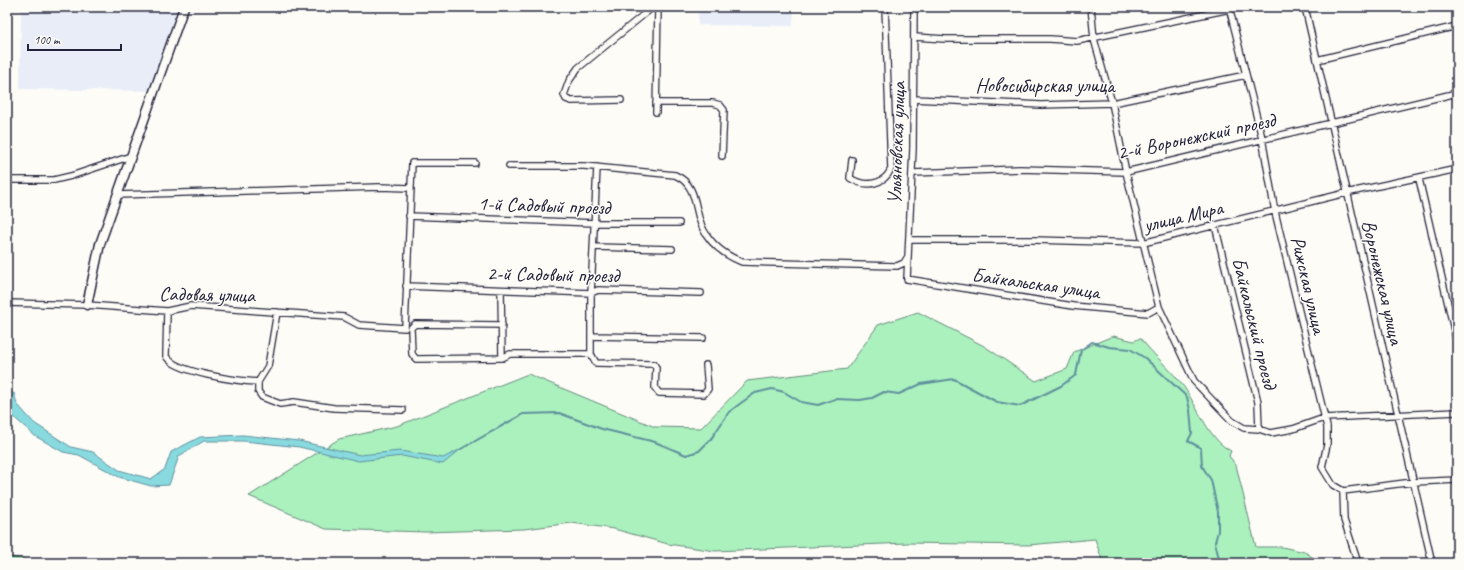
<svg xmlns="http://www.w3.org/2000/svg" width="1464" height="570" viewBox="0 0 1464 570" font-family="Caveat,sans-serif">
<style>
.built{fill:#e8edf8}
.green{fill:#aaf1bd;stroke:#668a7c}
.water{fill:#88dadf;stroke:#5f909d}
.lines{fill:none;stroke-linecap:round;stroke-linejoin:round}
.stream{stroke:#5f909d;stroke-width:2}
.street-casing{stroke:#22223b;stroke-width:8}
.secondary-casing{stroke:#22223b;stroke-width:11}
.street{stroke:#fdfcf7;stroke-width:5.5}
.secondary{stroke:#fdfcf7;stroke-width:8}
.labels{text-anchor:middle;stroke-width:3;stroke-linejoin:round;paint-order:stroke}
.street-label{font-size:20px;fill:#22223b;stroke:#fdfcf7}
</style>
<rect width="100%" height="100%" fill="#fdfcf7"/>
<filter id="ink" filterUnits="userSpaceOnUse"><feTurbulence type="fractalNoise" baseFrequency=".025" numOctaves="2"/><feDisplacementMap in="SourceGraphic" scale="8" xChannelSelector="R" yChannelSelector="G"/><feConvolveMatrix kernelMatrix="1 2 1 2 8 2 1 2 1" color-interpolation-filters="sRGB"/></filter>
<g filter="url(#ink)">
<!-- built -->
<path class="built" d="M 21,7 L 179,7 L 154,91 L 20,89 Z
M 698,7 L 794,7 L 793,26 L 698,25 Z"/>
<!-- green -->
<path class="green" d="M 918,312 L 984,346 L 1036,381 L 1067,369 L 1074,352 L 1113,336 L 1134,341 L 1140,338 C 1153,355 1171,369 1184,387 C 1197,406 1209,440 1231,451 L 1229,456 L 1236,465 L 1256,547 L 1282,547 L 1305,552 L 1321,563 L 1103,563 L 1095,539 L 1028,545 L 907,543 L 715,551 L 668,544 L 614,529 L 572,523 L 524,529 L 426,532 L 326,529 L 249,496 L 339,439 L 397,426 L 528,374 L 655,427 L 701,428 L 747,381 L 847,369 L 878,325 Z
M 7,557 L 20,558 L 35,563 L 7,563 Z"/>
<!-- water -->
<path class="water" d="M 14,393 L 17,404 L 34,423 L 71,447 L 93,452 L 119,470 L 151,479 L 165,469 L 171,452 L 200,437 L 243,435 L 299,441 L 360,455 L 400,451 L 443,458 L 461,449 L 443,464 L 402,456 L 359,461 L 299,447 L 244,441 L 204,441 L 179,456 L 169,485 L 151,486 L 119,477 L 79,455 L 63,452 L 35,436 L 7,411 L 7,394 Z"/>
<g class="lines">
<!-- stream -->
<path class="stream" d="M 461,449 L 523,414 L 559,413 L 602,429 L 655,442 L 686,455 L 699,451 L 711,439 L 729,412 L 741,403 L 755,393 L 772,389 L 784,392 L 801,402 L 818,405 L 835,399 L 860,400 L 872,398 L 884,392 L 899,394 L 921,384 L 954,379 L 997,402 L 1020,406 L 1061,386 L 1076,375 L 1081,350 L 1092,342 L 1109,347 L 1130,349 L 1145,358 L 1187,397 L 1190,410 L 1192,433 L 1188,441 L 1201,448 L 1202,466 L 1211,480 L 1218,512 L 1218,531 L 1215,542 L 1220,563"/>
<defs>
<path id="street" d="M 914,7 L 913,149 L 907,279 L 1073,306 L 1148,313 L 1159,307
M 1091,7 L 1094,39 L 1112,103 L 1126,172 L 1159,307 L 1194,381 L 1232,421 L 1244,428 L 1259,429 L 1271,433 L 1293,429 L 1324,418 L 1457,412
M 1229,7 L 1262,138 L 1275,212 L 1327,427 L 1327,445 L 1322,467 L 1333,485 L 1343,491 L 1344,520 L 1358,563
M 1305,7 L 1432,563
M 915,37 L 945,39 L 1050,39 L 1077,41 L 1230,9
M 1317,60 L 1457,26
M 914,99 L 1041,105 L 1112,103 L 1246,75
M 621,100 L 571,101 L 566,99 L 564,95 L 569,81 L 578,68 L 653,7
M 656,103 L 713,103 L 720,105 L 724,110 L 722,156
M 656,112 L 658,7
M 852,160 L 850,178 C 865,188 884,185 891,169 L 885,7
M 509,166 L 584,166 L 675,175 C 701,186 692,215 706,234 C 715,248 727,256 742,262 L 897,266 L 904,263 L 907,258
M 597,167 L 591,293 L 591,354 L 596,363 L 654,364 L 656,368 L 655,388 L 659,393 L 704,394 L 708,389 L 706,365
M 913,173 L 1020,169 L 1126,172 L 1457,93
M 1419,179 L 1457,343
M 7,180 L 54,180 L 71,176 L 131,156
M 118,195 L 379,187 L 410,188
M 409,216 L 595,223 L 679,223
M 1215,225 L 1258,402 L 1259,429
M 909,240 L 1034,240 L 1143,243 L 1346,193 L 1457,169
M 594,247 L 672,249
M 406,286 L 591,293 L 598,290 L 701,293
M 501,291 L 502,358
M 7,303 L 87,305 L 167,311 L 191,306 L 344,317 L 359,325 L 405,328 L 412,163 L 475,163
M 167,311 L 166,356 C 175,373 239,381 258,382
M 277,312 L 268,366 L 258,382 L 258,391 L 262,397 L 280,404 L 294,402 L 334,408 L 403,410
M 502,325 L 415,324 L 411,328 L 412,354 L 416,359 L 502,358 L 510,354 L 591,354
M 591,336 L 703,338
M 1343,491 L 1413,482 L 1457,480"/>
<path id="secondary" d="M 87,305 L 100,244 L 184,7"/>
</defs>
<!-- street casing -->
<use href="#street" class="street-casing"/>
<!-- secondary casing -->
<use href="#secondary" class="secondary-casing"/>
<!-- street -->
<use href="#street" class="street"/>
<!-- secondary -->
<use href="#secondary" class="secondary"/>
</g>
</g>
<g class="labels">
<!-- street labels -->
<g class="street-label">
<text x="1045" y="92">Новосибирская улица</text>
<text transform="translate(1196 136) rotate(-12)" y="7">2-й Воронежский проезд</text>
<text transform="translate(896 143) rotate(-88)" y="7">Ульяновская улица</text>
<text transform="translate(544 205) rotate(2)" y="7">1-й Садовый проезд</text>
<text transform="translate(1183 216) rotate(-13)" y="7">улица Мира</text>
<text transform="translate(553 274) rotate(1)" y="7">2-й Садовый проезд</text>
<text transform="translate(1383 282) rotate(77)" y="7">Воронежская улица</text>
<text transform="translate(1036 283) rotate(8)" y="7">Байкальская улица</text>
<text transform="translate(1309 285) rotate(77)" y="7">Рижская улица</text>
<text transform="translate(207 294) rotate(1)" y="7">Садовая улица</text>
<text transform="translate(1255 323) rotate(76)" y="7">Байкальский проезд</text>
</g>
</g>
<!-- margin -->
<rect width="1464" height="570" fill="none" stroke="#fdfcf7" stroke-width="24"/>
<rect x="12" y="12" width="1440" height="546" fill="none" stroke="#22223b" stroke-width="1.5" filter="url(#ink)"/>
<!-- scale -->
<path d="M28 44v6h93v-6" fill="none" stroke="#22223b" stroke-width="2"/>
<text x="34" y="44" font-size="12" fill="#22223b" stroke="#fdfcf7" stroke-width="3" paint-order="stroke">100 m</text>
</svg>
